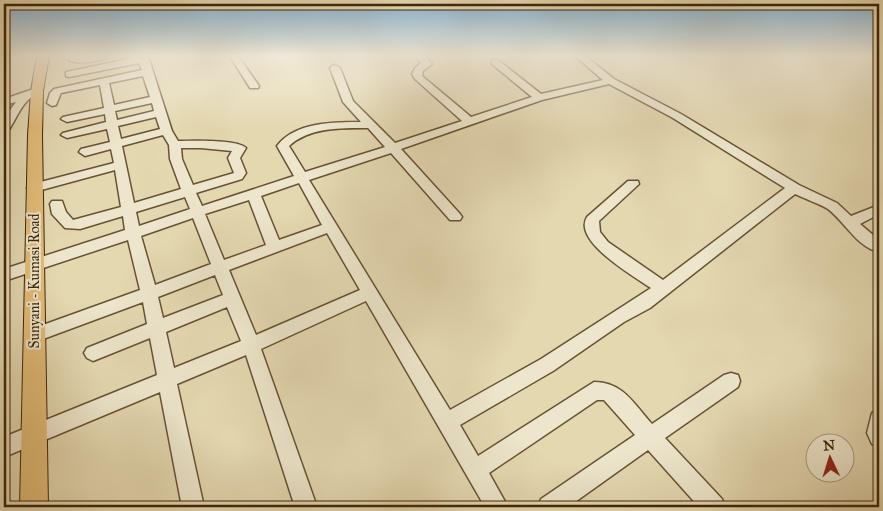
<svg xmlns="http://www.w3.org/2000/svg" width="883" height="511" viewBox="0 0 883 511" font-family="'IM FELL Great Primer',serif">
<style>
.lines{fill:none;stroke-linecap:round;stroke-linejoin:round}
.minor-casing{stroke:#685234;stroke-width:3}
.major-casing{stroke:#3f260a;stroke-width:2}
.minor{fill:#ede6cc;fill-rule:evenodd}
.major{fill:#e2bc78;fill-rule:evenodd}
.labels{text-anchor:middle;stroke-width:4;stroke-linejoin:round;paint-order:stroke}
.street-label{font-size:14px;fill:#3f260a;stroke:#ede6cc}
</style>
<rect width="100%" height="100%" fill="#e4d8b1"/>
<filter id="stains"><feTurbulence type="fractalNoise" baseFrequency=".004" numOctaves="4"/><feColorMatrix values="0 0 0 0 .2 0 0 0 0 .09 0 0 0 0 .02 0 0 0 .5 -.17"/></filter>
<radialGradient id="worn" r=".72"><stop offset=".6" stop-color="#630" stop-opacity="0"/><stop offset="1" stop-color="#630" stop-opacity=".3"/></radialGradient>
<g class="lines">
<defs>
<path id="minor" d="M 85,56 L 109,56 C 102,61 76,65 69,60 L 71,58 Z
M 138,56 L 146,56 L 149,59 L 172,131 L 178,141 C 192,141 237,139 246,148 L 240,158 L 246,173 L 242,179 L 196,193 L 202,206 L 294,176 L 277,146 C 295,122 334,122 361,122 L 343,102 L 330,68 L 332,66 L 335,65 L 340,68 L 353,101 L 395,143 L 462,121 L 415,79 L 412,74 L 416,67 L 421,63 L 416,56 L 425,56 L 432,64 L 423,71 L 422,76 L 471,117 L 532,97 L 492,64 L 492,60 L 498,60 L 541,94 L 603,80 L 575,56 L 585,56 L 614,79 L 681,114 L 799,185 L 837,203 L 851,216 L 879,205 L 879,214 L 860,224 L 879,240 L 879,252 C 857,247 845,222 828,209 C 818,203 805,199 795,194 L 650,308 L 624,322 L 553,371 L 460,425 L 478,456 L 594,382 C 623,382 634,404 652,424 L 724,375 L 731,373 L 738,375 L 740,381 L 738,387 L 665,438 L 722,499 L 725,507 L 699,507 L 648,450 L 568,507 L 538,507 L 541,499 L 635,435 L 604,400 L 597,400 L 489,473 L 508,507 L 485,507 L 366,301 L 261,349 L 317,507 L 295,507 L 246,355 L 177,384 L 204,507 L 182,507 L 160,392 L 4,457 L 4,437 L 157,375 L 150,338 L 93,361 L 87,358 L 84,353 L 87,348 L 147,324 L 143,302 L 35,342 L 29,340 L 26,335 L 29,330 L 140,290 L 128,240 L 4,281 L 4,269 L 125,230 L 123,216 L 80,229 L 65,228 L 52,214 L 50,204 L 52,201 L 62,201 L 66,212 L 73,220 L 121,207 L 115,170 L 34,192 L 27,188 L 29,185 L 114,163 L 111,149 L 85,156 L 79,152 L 81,149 L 110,142 L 107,129 L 67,138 L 61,135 L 63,133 L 106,122 L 105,114 L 67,122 L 61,119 L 63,117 L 104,108 L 100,85 L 61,93 L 56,105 L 52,106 L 47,103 L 50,93 L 54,89 L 142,70 L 139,63 L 69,77 L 66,76 L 66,72 L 138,57 ZM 143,76 L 150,97 L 114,105 L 109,83 ZM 609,84 L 673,118 L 785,188 L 663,280 L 608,242 L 600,232 L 599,221 L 639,184 L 638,181 L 628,181 L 587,217 C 572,241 635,277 651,288 L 541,359 L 450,410 L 309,180 L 391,153 L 450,220 L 460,220 L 462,217 L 460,214 L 401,149 L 542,100 ZM 152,103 L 154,111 L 117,120 L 115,111 ZM 156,117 L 160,129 L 121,139 L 118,126 ZM 368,128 L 385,147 L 305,172 L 289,146 C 309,127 342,128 368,128 ZM 163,135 L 169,145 L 170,159 L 181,189 L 134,203 L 122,146 ZM 181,148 L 201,148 L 232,151 L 228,158 L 234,173 L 193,185 L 182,159 ZM 299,183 L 322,225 L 279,240 L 261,196 ZM 185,197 L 190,209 L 139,226 L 136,212 ZM 249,200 L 266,245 L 224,260 L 205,214 ZM 193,218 L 211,264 L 155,285 L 141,236 ZM 327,233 L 360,290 L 256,335 L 229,270 ZM 215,275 L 223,295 L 163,318 L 158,297 ZM 227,307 L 241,341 L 174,368 L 166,332 Z
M 230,56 L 238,56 L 259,86 L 258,88 L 250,88 Z
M 37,88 L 42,91 C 38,95 32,96 28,100 C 19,109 15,121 8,131 L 4,132 L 4,118 L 16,102 L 4,105 L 4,99 Z
M 879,410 L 879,447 L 872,444 L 867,433 L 872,413 Z"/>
<path id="major" d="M 37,56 L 49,56 L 43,91 L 42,135 L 48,507 L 20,507 L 28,135 L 31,91 Z"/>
</defs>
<!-- minor casing -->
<use href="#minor" class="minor-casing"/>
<!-- major casing -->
<use href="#major" class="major-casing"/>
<!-- minor -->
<use href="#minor" class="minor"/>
<!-- major -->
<use href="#major" class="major"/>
</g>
<!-- sky -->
<linearGradient id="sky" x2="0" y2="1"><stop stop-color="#89b5d4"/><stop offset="0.44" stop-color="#f3eddc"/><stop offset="1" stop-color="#f3eddc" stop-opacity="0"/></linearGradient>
<rect width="883" height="127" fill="url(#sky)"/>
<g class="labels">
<!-- street labels -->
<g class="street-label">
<text transform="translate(34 281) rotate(-90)" y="5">Sunyani - Kumasi Road</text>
</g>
</g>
<!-- margin -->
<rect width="883" height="511" fill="none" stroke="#e4d8b1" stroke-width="20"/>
<rect x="5" y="5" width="873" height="501" fill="none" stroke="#3f260a" stroke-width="2.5"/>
<rect x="10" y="10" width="863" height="491" fill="none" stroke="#3f260a"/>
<!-- north arrow -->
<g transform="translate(830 458) rotate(356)"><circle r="24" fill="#ede6cc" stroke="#a7997e"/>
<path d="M0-4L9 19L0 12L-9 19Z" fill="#8f2418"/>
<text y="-8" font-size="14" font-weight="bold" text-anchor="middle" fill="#3f260a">N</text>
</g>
<rect width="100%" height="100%" filter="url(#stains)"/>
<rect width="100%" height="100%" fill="url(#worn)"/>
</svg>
